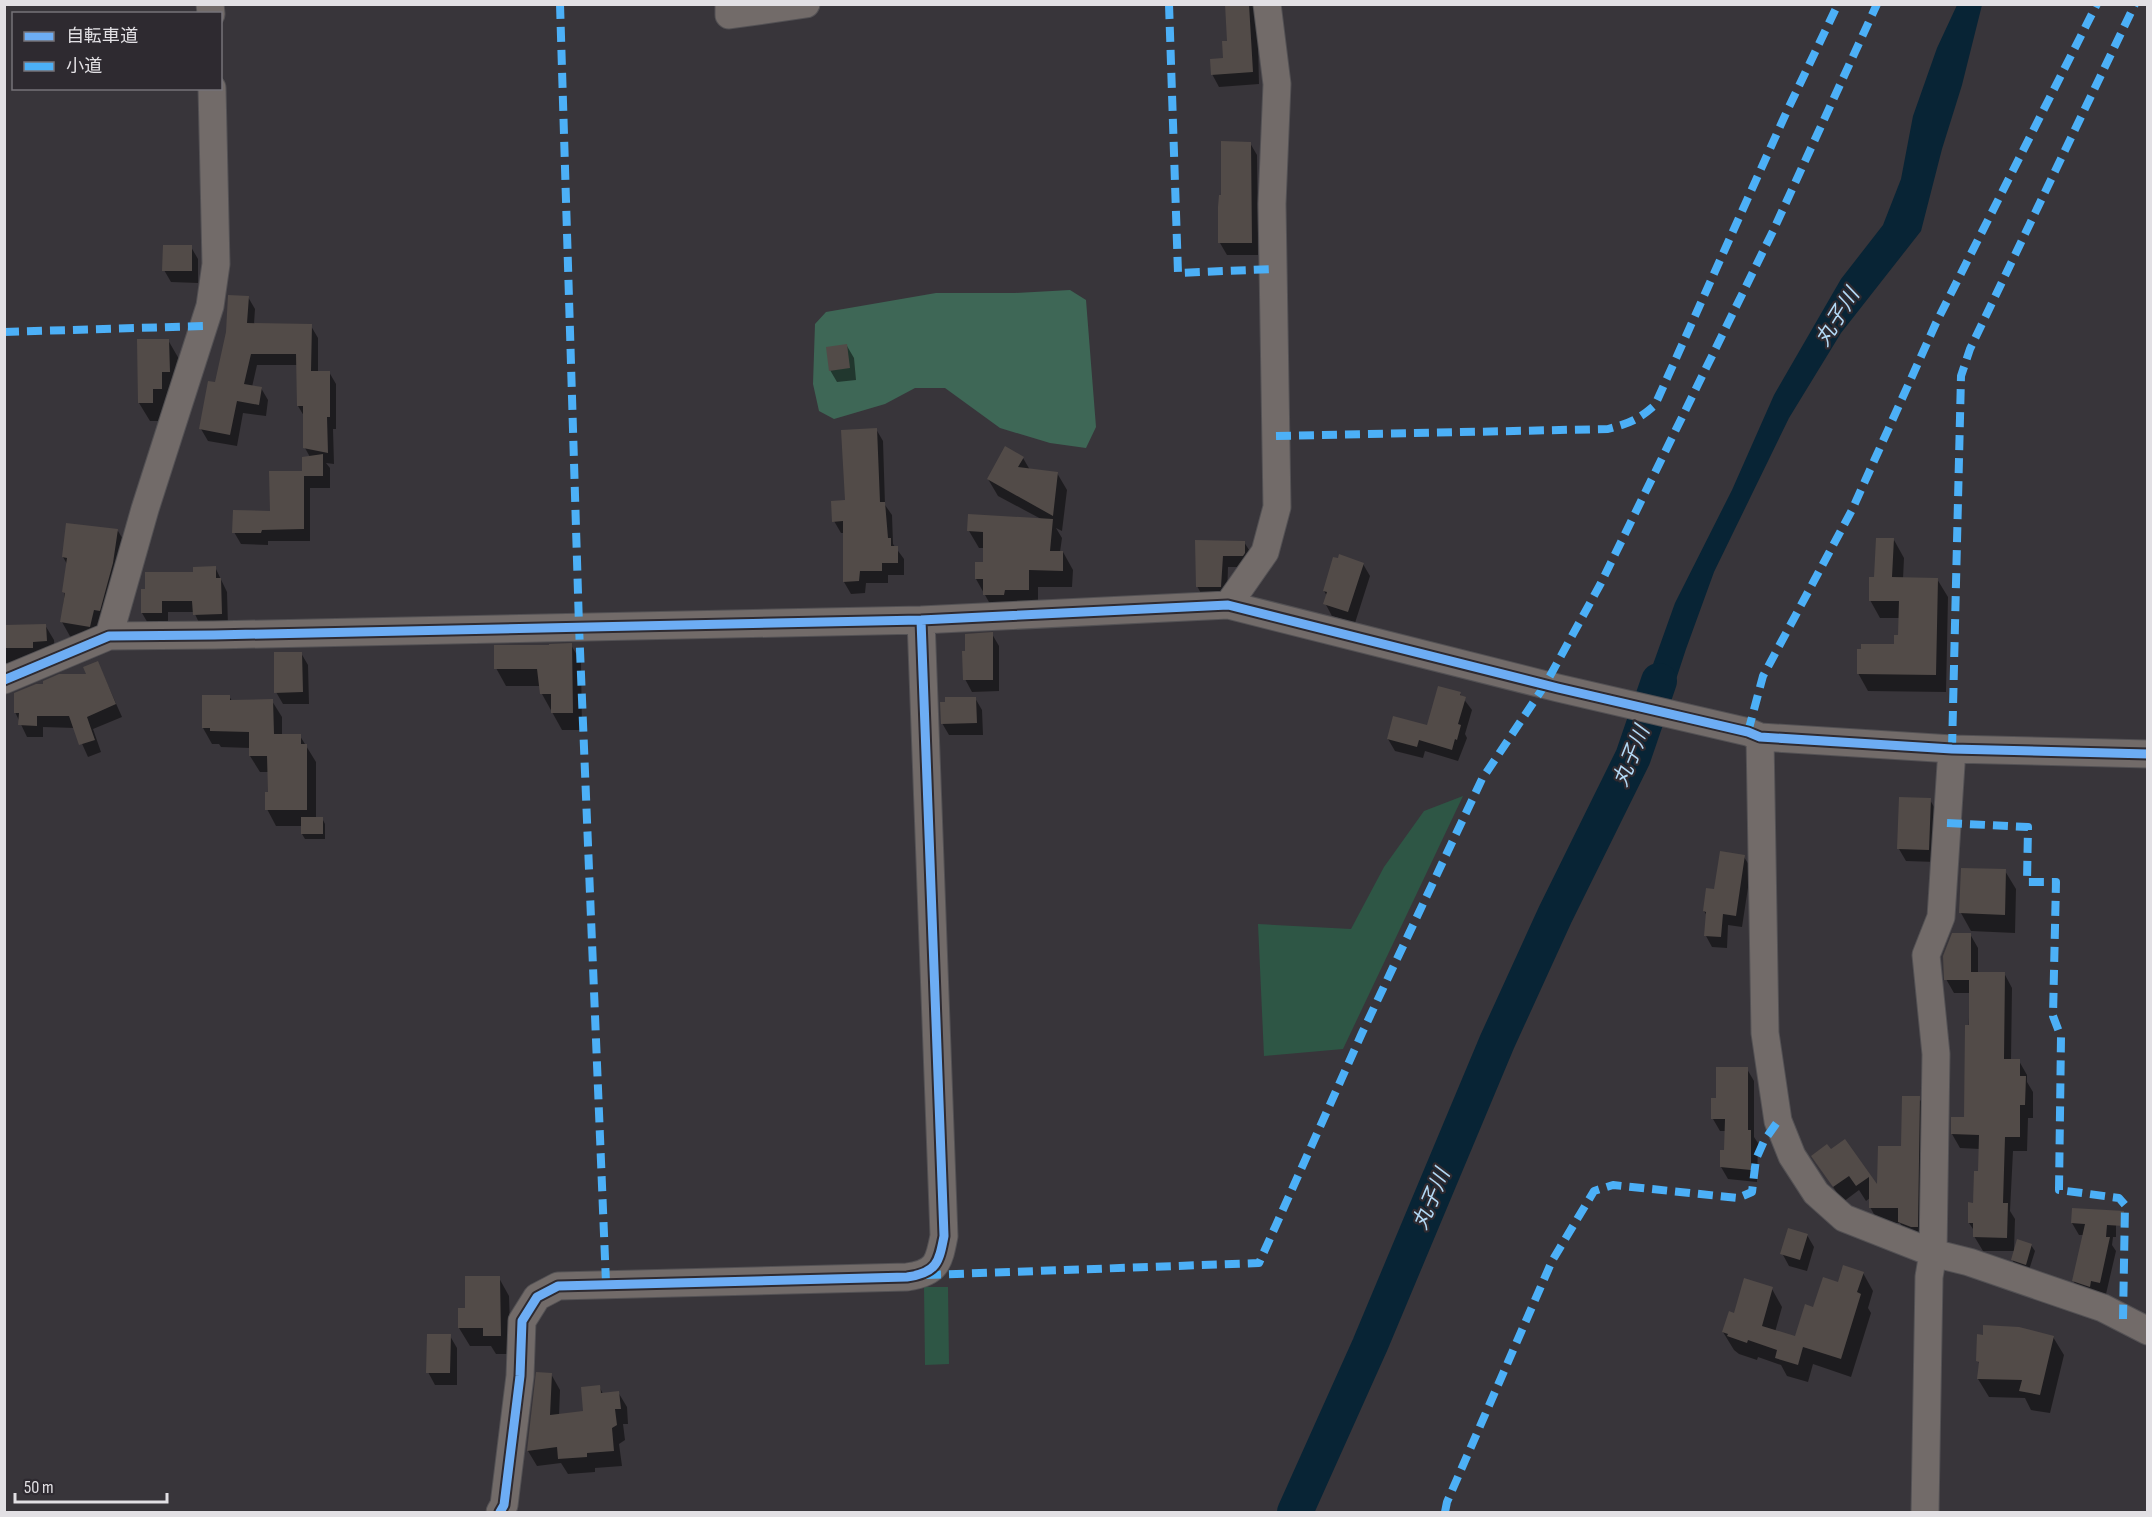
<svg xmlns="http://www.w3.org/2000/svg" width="2152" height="1517" viewBox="0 0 2152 1517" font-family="'Sofia Sans Condensed','Noto Sans JP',sans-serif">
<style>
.green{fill:#2e5645}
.forest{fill:#3e6756}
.water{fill:#082435}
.shadow{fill:#0007}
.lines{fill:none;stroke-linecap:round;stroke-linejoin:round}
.river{stroke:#082435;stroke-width:36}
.building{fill:#524b48}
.minor-casing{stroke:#535154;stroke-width:29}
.minor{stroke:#726b69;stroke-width:27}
.quiet{stroke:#4cb0f7;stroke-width:8;stroke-dasharray:15 8;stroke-linecap:butt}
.cycleway-casing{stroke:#2e2a30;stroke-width:13}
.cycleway{stroke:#6dadf4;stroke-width:9}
.labels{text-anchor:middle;stroke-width:4.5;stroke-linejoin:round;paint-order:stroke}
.water-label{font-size:21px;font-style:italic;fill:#b3d9f5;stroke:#2e2a30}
</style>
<rect width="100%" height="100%" fill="#38353a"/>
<!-- green -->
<path class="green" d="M 1463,796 L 1343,1049 L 1264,1056 L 1258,924 L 1351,929 L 1384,867 L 1424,811 Z
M 924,1287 L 948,1287 L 949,1364 L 925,1365 Z"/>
<!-- forest -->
<path class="forest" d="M 1070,290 L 1086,300 L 1096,427 L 1086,448 L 1050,443 L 1000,428 L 945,388 L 915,388 L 885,404 L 834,419 L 819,411 L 813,384 L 815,324 L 826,312 L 936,293 L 1015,293 Z"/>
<!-- water -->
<path class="water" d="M 1957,5 L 1982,5 L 1962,85 L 1942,149 L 1921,231 L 1841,333 L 1789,418 L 1714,572 L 1686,649 L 1659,731 L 1632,723 L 1675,603 L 1732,490 L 1774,395 L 1841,279 L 1883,225 L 1901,179 L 1913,116 L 1937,48 Z"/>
<!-- shadow -->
<path class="shadow" d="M 1226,4 L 1257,4 L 1259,84 L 1219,87 L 1212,74 L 1225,59 L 1229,42 Z
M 1250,143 L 1257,155 L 1258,255 L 1227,255 L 1220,243 Z
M 191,247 L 198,259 L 198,283 L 171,282 L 164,270 Z
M 248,297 L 255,309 L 254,324 L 311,326 L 318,338 L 318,372 L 329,372 L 336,384 L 336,429 L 333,429 L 334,464 L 326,463 L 330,468 L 330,488 L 310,488 L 310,541 L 268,541 L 268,545 L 241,544 L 234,532 L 271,513 L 303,473 L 310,457 L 305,448 L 304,416 L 298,406 L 298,365 L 257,365 L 252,387 L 261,388 L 268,400 L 266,416 L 243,413 L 237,446 L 208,441 L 201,429 Z
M 168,340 L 179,359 L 172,407 L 163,407 L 163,421 L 150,421 L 139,403 Z
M 847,346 L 854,358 L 856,380 L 837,382 L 830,370 Z
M 876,429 L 883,441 L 885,505 L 892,515 L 893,544 L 904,559 L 904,575 L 888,575 L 888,583 L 866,583 L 865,593 L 851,594 L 844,582 L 844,533 L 841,533 L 834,521 L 847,502 Z
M 1023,458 L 1030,470 L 1057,473 L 1067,490 L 1062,531 L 1056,528 L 1062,538 L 1060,552 L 1063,552 L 1073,570 L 1072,587 L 1038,587 L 1038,607 L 994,611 L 976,579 L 985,564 L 985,548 L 979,548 L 969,531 L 1043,520 L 998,496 L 988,479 Z
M 118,531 L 127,546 L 108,626 L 71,638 L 62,622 L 67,564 L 63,557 Z
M 1894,540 L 1904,558 L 1903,579 L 1937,579 L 1948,597 L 1946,692 L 1868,691 L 1858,673 L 1896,645 L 1900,636 L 1900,618 L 1880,618 L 1870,600 L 1875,578 Z
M 1196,542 L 1244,542 L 1251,553 L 1249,567 L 1228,567 L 1227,598 L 1203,597 L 1197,586 Z
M 1363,564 L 1370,576 L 1355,623 L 1332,616 L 1325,603 L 1327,596 L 1324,591 Z
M 215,567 L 227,592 L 228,626 L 201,627 L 194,612 L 168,612 L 168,625 L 149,625 L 142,613 L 195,573 Z
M 45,625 L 54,640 L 55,655 L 41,662 L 4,663 L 4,627 Z
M 992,634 L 999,646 L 999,691 L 972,692 L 965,679 L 967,652 Z
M 571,645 L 581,662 L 582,730 L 562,730 L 542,694 L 541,686 L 506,686 L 496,668 Z
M 301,653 L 308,665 L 309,704 L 283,704 L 276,692 Z
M 98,663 L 122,717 L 93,729 L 101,752 L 88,757 L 75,728 L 43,727 L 43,737 L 27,737 L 15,712 L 44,685 L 89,676 Z
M 1460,694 L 1472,710 L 1465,734 L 1467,738 L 1458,761 L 1425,751 L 1423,758 L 1395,751 L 1388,739 L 1428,727 Z
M 229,696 L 232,701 L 272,701 L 282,717 L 282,736 L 300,736 L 316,762 L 316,818 L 322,818 L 325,824 L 325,839 L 305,839 L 302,834 L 302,826 L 276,826 L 267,809 L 270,794 L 269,772 L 260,772 L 250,756 L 250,748 L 221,747 L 219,744 L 212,744 L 203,728 Z
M 975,698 L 982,710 L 983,735 L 949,735 L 942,723 Z
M 1930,800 L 1937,812 L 1936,862 L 1906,861 L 1899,849 Z
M 1744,857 L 1751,868 L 1742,927 L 1728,925 L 1727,948 L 1712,947 L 1706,936 L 1707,916 L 1704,911 Z
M 2005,871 L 2016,889 L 2015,933 L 1971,931 L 1961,913 Z
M 1970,934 L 1978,948 L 1978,973 L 2004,973 L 2012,988 L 2011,1061 L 2019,1061 L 2027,1075 L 2027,1082 L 2033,1092 L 2033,1118 L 2028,1118 L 2027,1151 L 2013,1151 L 2010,1211 L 2015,1219 L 2014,1250 L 2031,1245 L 2035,1251 L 2029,1270 L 2015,1265 L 2012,1259 L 2015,1251 L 1983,1251 L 1974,1236 L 1975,1232 L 1969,1223 L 1979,1172 L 1980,1149 L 1960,1148 L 1952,1134 L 1952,1118 L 1965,1119 L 1970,993 L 1954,993 L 1946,979 Z
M 1747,1069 L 1754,1081 L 1754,1137 L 1758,1143 L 1757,1182 L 1728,1179 L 1721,1167 L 1726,1152 L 1726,1131 L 1720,1131 L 1713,1119 L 1717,1099 Z
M 1919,1098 L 1928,1113 L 1926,1243 L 1909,1238 L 1900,1223 L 1879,1223 L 1870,1207 L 1870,1198 L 1866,1201 L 1859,1190 L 1843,1202 L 1813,1156 L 1830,1151 L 1845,1141 L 1878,1189 L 1903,1148 Z
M 2072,1223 L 2116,1224 L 2116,1237 L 2113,1237 L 2112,1245 L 2116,1251 L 2106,1294 L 2098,1292 L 2080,1293 L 2073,1280 L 2084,1235 L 2079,1235 Z
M 1807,1235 L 1814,1247 L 1807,1271 L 1789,1266 L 1782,1253 Z
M 1863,1273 L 1873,1291 L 1868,1308 L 1871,1313 L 1851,1377 L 1813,1364 L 1808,1382 L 1787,1376 L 1781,1365 L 1758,1357 L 1757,1360 L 1739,1354 L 1734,1350 L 1723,1332 L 1734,1314 L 1772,1289 L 1782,1307 L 1775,1332 L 1796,1338 L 1814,1308 L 1839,1284 Z
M 499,1278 L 509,1296 L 511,1354 L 496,1354 L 491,1346 L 470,1346 L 459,1328 L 467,1310 Z
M 450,1336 L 457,1348 L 457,1385 L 435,1385 L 428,1372 Z
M 2053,1337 L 2064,1355 L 2050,1413 L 2031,1410 L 2025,1398 L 1989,1397 L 1978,1379 L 1980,1365 L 1978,1361 Z
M 537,1374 L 551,1374 L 560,1390 L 559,1416 L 585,1412 L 599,1386 L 603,1394 L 618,1392 L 627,1407 L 628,1424 L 623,1424 L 625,1440 L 619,1444 L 622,1466 L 595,1468 L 595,1472 L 568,1474 L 561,1463 L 537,1466 L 528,1451 Z"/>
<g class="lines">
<!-- river -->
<path class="river" d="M 1295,1512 L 1370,1345 L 1497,1042 L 1555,915 L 1633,757 L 1659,681"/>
</g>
<!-- building -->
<path class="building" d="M 1225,4 L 1249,4 L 1253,72 L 1211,75 L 1210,59 L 1223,58 L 1222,41 L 1227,41 Z
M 1221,141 L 1251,142 L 1252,243 L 1218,243 L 1218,207 L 1219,195 L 1221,195 Z
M 163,245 L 192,245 L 192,271 L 162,271 Z
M 228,295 L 249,296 L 247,323 L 312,324 L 311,371 L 330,371 L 330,417 L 327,417 L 328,453 L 303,448 L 303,406 L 297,406 L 296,354 L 251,354 L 244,384 L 262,387 L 259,405 L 237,401 L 230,435 L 199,429 L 208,381 L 215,382 L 226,332 Z
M 137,339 L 169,339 L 170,372 L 162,372 L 162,389 L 153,389 L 153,403 L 138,403 Z
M 847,344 L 850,368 L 829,371 L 826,347 Z
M 877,428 L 880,502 L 885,502 L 888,538 L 891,538 L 891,546 L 898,546 L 898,563 L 882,563 L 882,571 L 860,571 L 859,581 L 843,582 L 843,521 L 832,522 L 831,501 L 845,500 L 841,430 Z
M 1005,446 L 1024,457 L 1018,467 L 1058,472 L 1053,516 L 987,479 Z
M 323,454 L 323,476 L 304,476 L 304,529 L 262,530 L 261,533 L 232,533 L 233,510 L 270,511 L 269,471 L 302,471 L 302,457 Z
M 968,514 L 1053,519 L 1050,551 L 1063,551 L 1063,571 L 1029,570 L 1029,590 L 1005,590 L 1004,595 L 983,595 L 983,579 L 975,579 L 975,562 L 983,562 L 983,532 L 967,531 Z
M 66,523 L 118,529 L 113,563 L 100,611 L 94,610 L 90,627 L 60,622 L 65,593 L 62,592 L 67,558 L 62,557 Z
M 1876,538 L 1894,538 L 1892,577 L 1938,578 L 1936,675 L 1857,674 L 1857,649 L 1861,649 L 1861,644 L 1894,644 L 1894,635 L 1898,635 L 1899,601 L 1869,601 L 1869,577 L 1874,577 Z
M 1195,540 L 1245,541 L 1245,553 L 1243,556 L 1223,556 L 1221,587 L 1196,587 Z
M 1339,554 L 1364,563 L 1348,612 L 1323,604 L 1327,592 L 1323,591 L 1333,557 L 1338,558 Z
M 216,566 L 216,578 L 221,578 L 222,614 L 193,615 L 192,601 L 162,601 L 162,613 L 141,613 L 141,589 L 145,589 L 145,572 L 193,572 L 193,567 Z
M 46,624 L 47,641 L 33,642 L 33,648 L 4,648 L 4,625 Z
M 993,632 L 993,680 L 963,680 L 962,651 L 965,651 L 965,634 Z
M 572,643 L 573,713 L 551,713 L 551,694 L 540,694 L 537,669 L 494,669 L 494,645 L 549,645 L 549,644 Z
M 274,652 L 302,652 L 303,692 L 274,693 Z
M 98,661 L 116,704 L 87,717 L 95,740 L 79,745 L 69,716 L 37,716 L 37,726 L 18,725 L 19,713 L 14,713 L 14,693 L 36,684 L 43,684 L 43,681 L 59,674 L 86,674 L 83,667 Z
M 1438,686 L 1461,692 L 1460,695 L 1466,697 L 1458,724 L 1461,725 L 1457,740 L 1455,739 L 1452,750 L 1419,740 L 1417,747 L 1387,739 L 1393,716 L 1427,725 Z
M 202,695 L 230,695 L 230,700 L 273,699 L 274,734 L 301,734 L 301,744 L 307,744 L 307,810 L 265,810 L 265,792 L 268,792 L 267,756 L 249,756 L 249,732 L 210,731 L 210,728 L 202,728 Z
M 945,697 L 976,697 L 977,723 L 941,724 L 940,702 L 945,702 Z
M 1899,797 L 1931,798 L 1929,850 L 1897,849 Z
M 301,817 L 323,817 L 323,834 L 301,834 Z
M 1720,851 L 1745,855 L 1736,916 L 1723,914 L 1721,937 L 1704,936 L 1706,912 L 1703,911 L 1706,888 L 1714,889 Z
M 1961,868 L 2006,869 L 2005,915 L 1959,913 Z
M 1952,933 L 1971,933 L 1971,972 L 2005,972 L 2004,1059 L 2020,1059 L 2020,1076 L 2026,1076 L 2025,1105 L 2020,1105 L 2020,1137 L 2005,1137 L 2003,1203 L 2008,1203 L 2007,1238 L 1973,1237 L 1973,1223 L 1968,1223 L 1968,1202 L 1973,1203 L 1974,1171 L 1978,1171 L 1979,1135 L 1951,1134 L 1951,1117 L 1964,1117 L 1965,1025 L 1969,1025 L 1969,980 L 1944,980 L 1943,956 Z
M 1716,1067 L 1748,1067 L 1748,1130 L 1751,1130 L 1751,1170 L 1720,1167 L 1720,1150 L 1724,1150 L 1725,1119 L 1711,1119 L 1711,1098 L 1716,1098 Z
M 1902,1096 L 1920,1096 L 1918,1227 L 1911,1227 L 1898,1222 L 1898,1208 L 1869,1208 L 1869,1177 L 1856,1186 L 1849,1176 L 1833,1187 L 1811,1156 L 1827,1144 L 1831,1149 L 1845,1139 L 1877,1184 L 1878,1146 L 1901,1146 Z
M 2072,1208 L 2124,1211 L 2123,1226 L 2107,1225 L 2106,1237 L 2110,1237 L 2100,1283 L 2091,1281 L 2090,1287 L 2072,1281 L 2085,1224 L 2071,1223 Z
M 1788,1228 L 1808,1234 L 1800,1260 L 1780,1254 Z
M 2017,1239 L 2032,1244 L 2026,1265 L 2011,1260 Z
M 1843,1265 L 1864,1272 L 1857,1292 L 1861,1294 L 1841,1359 L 1803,1347 L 1798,1365 L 1775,1358 L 1777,1350 L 1748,1340 L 1747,1343 L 1727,1336 L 1728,1334 L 1722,1332 L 1729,1311 L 1734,1313 L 1744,1278 L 1773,1287 L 1762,1326 L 1795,1336 L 1805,1304 L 1813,1307 L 1823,1277 L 1838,1282 Z
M 465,1276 L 500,1276 L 501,1336 L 483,1336 L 483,1328 L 458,1328 L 458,1308 L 465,1308 Z
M 1983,1325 L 2019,1327 L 2054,1336 L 2040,1395 L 2019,1391 L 2022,1380 L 1977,1379 L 1979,1362 L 1976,1361 L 1977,1334 L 1983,1335 Z
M 427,1334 L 451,1334 L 450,1373 L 426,1373 Z
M 536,1372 L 552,1373 L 550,1415 L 583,1411 L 581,1387 L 600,1385 L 601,1393 L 619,1391 L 621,1409 L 615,1409 L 617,1425 L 612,1428 L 614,1451 L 587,1453 L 587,1457 L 558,1459 L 557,1447 L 527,1451 Z"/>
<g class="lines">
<defs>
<path id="minor" d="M 210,4 L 211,14
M 729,4 L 729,15 L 806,4
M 1228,605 L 1265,552 L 1277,507 L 1272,204 L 1277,84 L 1267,4
M 109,636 L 145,509 L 210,306 L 216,264 L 212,88
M 4,680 L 109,636 L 214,635 L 921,620 L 1228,605 L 1558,688 L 1748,732 L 1760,737 L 1952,749 L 2148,754
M 1760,737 L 1765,1033 L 1778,1121 L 1792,1156 L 1816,1193 L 1844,1218 L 1933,1253 L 1969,1262 L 2103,1308 L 2148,1331
M 500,1512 L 504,1505 L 520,1376 L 522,1321 L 537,1297 L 558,1286 L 907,1277 C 937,1273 939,1262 944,1236 L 921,620
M 1925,1512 L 1929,1277 L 1933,1253 L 1936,1054 L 1926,955 L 1941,917 L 1952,749"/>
</defs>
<!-- minor casing -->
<use href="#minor" class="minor-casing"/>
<!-- minor -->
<use href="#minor" class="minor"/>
<!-- quiet -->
<path class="quiet" d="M 560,4 L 579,626 L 606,1283
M 1169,4 L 1178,273 L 1273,269
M 4,332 L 204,326
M 1276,436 L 1608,429 C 1630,423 1638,420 1655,405 L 1787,111 L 1838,4
M 1748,732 L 1763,676 L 1852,510 L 1936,323 L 2097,4
M 1952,749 L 1961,376 L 1970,349 L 2135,4
M 1947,823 L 2028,827 L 2027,882 L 2056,882 L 2053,1016 L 2061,1037 L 2059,1190 L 2119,1198 L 2125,1205 L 2123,1319
M 926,1275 L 1259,1263 L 1362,1033 L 1482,779 L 1545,685 L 1601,583 L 1773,231 L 1877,4
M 1445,1512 L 1447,1502 L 1552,1261 L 1594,1191 L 1613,1185 L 1738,1198 L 1752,1192 L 1756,1159 L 1764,1141 L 1778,1121"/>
<defs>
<path id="cycleway" d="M 4,680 L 109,636 L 214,635 L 921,620 L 1228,605 L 1558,688 L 1748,732 L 1760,737 L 1952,749 L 2148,754
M 500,1512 L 504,1505 L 520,1376 L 522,1321 L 537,1297 L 558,1286 L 907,1277 C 937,1273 939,1262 944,1236 L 921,620"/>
</defs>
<!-- cycleway casing -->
<use href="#cycleway" class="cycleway-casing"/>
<!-- cycleway -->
<use href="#cycleway" class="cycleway"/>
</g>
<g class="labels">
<!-- water labels -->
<g class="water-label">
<text transform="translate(1837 317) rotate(-58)" y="7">丸子川</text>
<text transform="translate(1631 756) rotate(-68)" y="7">丸子川</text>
<text transform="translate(1431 1199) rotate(-67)" y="7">丸子川</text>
</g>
</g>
<!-- border -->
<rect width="2152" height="1517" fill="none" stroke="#e2e0e4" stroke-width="12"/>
<!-- legend -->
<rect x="12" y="12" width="210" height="78" fill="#2e2a30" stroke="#767378" stroke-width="1.5"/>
<rect x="24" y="32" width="30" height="9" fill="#6dadf4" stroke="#767378" stroke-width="1.5"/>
<text x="66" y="42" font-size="18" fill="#e2e0e4">自転車道</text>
<rect x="24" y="62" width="30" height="9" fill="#4cb0f7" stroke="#767378" stroke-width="1.5"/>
<text x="66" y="72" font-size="18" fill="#e2e0e4">小道</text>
<!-- scale -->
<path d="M15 1493v9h152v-9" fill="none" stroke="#e2e0e4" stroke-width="3"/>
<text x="24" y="1493" font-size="18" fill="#e2e0e4" stroke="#2e2a30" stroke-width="4.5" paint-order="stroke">50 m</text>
</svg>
